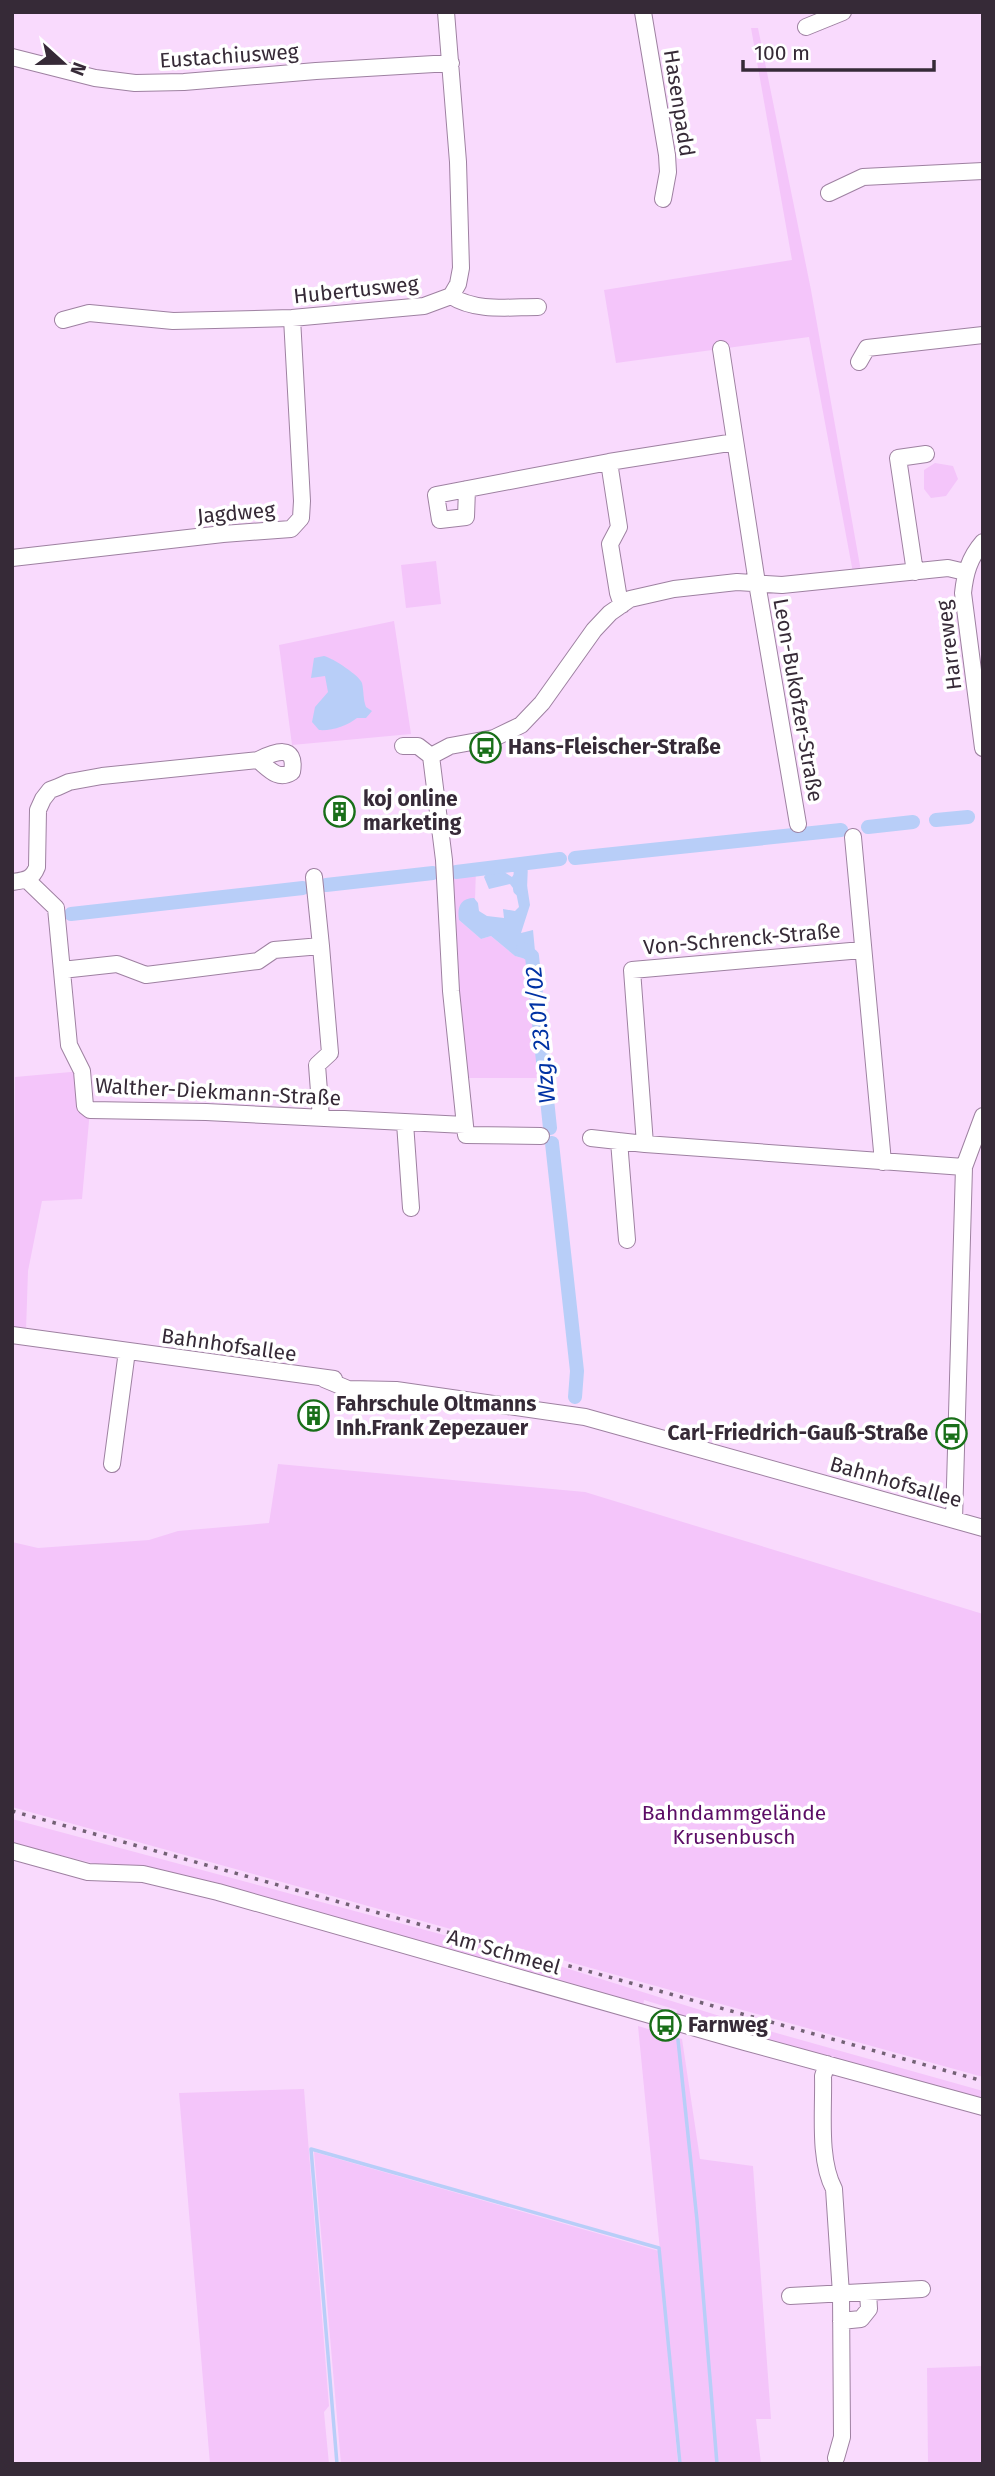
<svg xmlns="http://www.w3.org/2000/svg" width="995" height="2476" viewBox="0 0 995 2476" font-family="'Fira Sans',sans-serif">
<style>
.green{fill:#f4c5fa}
.water{fill:#b8cef8}
.lines{fill:none;stroke-linecap:round;stroke-linejoin:round}
.stream{stroke:#b8cef8;stroke-width:3.5}
.canal{stroke:#b8cef8;stroke-width:14}
.minor-casing{stroke:#9e81a1;stroke-width:18}
.minor{stroke:#fff;stroke-width:16}
.rail{stroke:#736175;stroke-width:3.5;stroke-dasharray:3.5 7;stroke-linecap:butt}
.labels{text-anchor:middle;stroke-width:7;stroke-linejoin:round;paint-order:stroke}
.street-label{font-size:21px;fill:#362a37;stroke:#fff}
.poi-label{font-size:21px;font-weight:bold;fill:#362a37;stroke:#fff;text-anchor:start}
.park-label{font-size:21px;fill:#5c0d66;stroke:#fff}
.water-label{font-size:23px;font-style:italic;fill:#0032a4;stroke:#fff}
</style>
<rect width="100%" height="100%" fill="#f9dafd"/>
<!-- green -->
<path class="green" d="M 751,28 L 758,28 L 811,290 L 862,577 L 854,578 L 809,337 L 616,363 L 604,290 L 792,260 Z
M 935,463 L 953,466 L 958,479 L 946,496 L 931,498 L 924,489 L 924,470 Z
M 436,561 L 441,604 L 406,608 L 401,565 Z
M 394,621 L 411,734 L 292,745 L 279,645 Z
M 450,866 L 476,868 L 475,900 L 459,920 L 481,939 L 491,936 L 515,956 L 536,962 L 542,1078 L 460,1078 Z
M 82,1071 L 90,1110 L 82,1199 L 42,1201 L 28,1271 L 26,1331 L 12,1327 L 12,1150 L 14,1149 L 15,1077 Z
M 278,1464 L 585,1492 L 983,1614 L 983,2077 L 12,1807 L 12,1542 L 38,1548 L 149,1540 L 178,1531 L 269,1523 Z
M 12,1819 L 556,1965 L 755,2027 L 983,2091 L 983,2101 L 676,2015 L 677,2010 L 644,2000 L 643,2006 L 142,1868 L 96,1864 L 12,1843 Z
M 638,2026 L 682,2039 L 700,2159 L 753,2166 L 771,2419 L 756,2419 L 761,2464 L 681,2464 Z
M 304,2089 L 329,2406 L 324,2412 L 329,2464 L 210,2464 L 179,2093 Z
M 314,2152 L 659,2251 L 678,2464 L 341,2464 Z
M 983,2366 L 983,2464 L 928,2464 L 927,2368 Z"/>
<!-- water -->
<path class="water" d="M 324,656 C 333,658 360,676 362,683 C 364,692 363,699 366,707 L 372,711 L 366,718 L 357,718 C 347,726 332,731 319,730 L 312,722 L 315,707 L 328,692 L 325,676 L 311,678 L 314,658 Z
M 498,868 L 512,877 L 518,869 L 525,872 L 530,905 L 521,933 L 533,930 L 536,962 L 515,956 L 491,936 L 481,939 L 459,920 C 457,908 460,898 474,898 L 478,903 L 479,911 L 487,916 L 504,918 L 503,909 L 515,911 L 519,907 L 516,892 L 510,884 L 489,889 L 484,877 L 489,870 L 492,872 Z"/>
<g class="lines">
<!-- stream -->
<path class="stream" d="M 678,2040 L 697,2220 L 717,2464
M 337,2464 L 311,2149 L 659,2248 L 680,2464"/>
<!-- canal -->
<path class="canal" d="M 936,820 L 968,817
M 868,827 L 913,822
M 575,858 L 841,830
M 456,872 L 560,859
M 326,885 L 433,873
M 520,889 L 521,864
M 71,914 L 303,888
M 523,949 L 532,956 L 550,1128
M 552,1143 L 577,1371 L 575,1397"/>
<defs>
<path id="minor" d="M 643,12 L 667,155 L 668,172 L 663,199
M 806,27 L 843,12
M 12,57 L 95,78 L 135,83 L 184,82 L 316,71 L 451,63
M 829,193 L 863,177 L 983,171
M 451,296 C 476,312 509,307 538,307
M 63,320 L 89,313 L 173,321 L 292,318 L 424,306 L 451,296 L 458,284 L 461,268 L 458,162 L 446,12
M 721,349 L 757,583 L 798,824
M 859,362 L 867,348 L 983,335
M 609,462 L 619,527 L 610,544 L 618,593 L 622,605
M 467,489 L 466,517 L 440,520 L 436,495 L 609,462 L 735,442
M 983,542 C 969,558 965,574 963,593 L 983,748
M 12,558 L 223,534 L 291,529 L 301,518 L 302,501 L 292,318
M 915,572 L 898,458 L 926,454
M 403,746 L 418,746 L 431,756 L 450,746 L 494,738 L 521,725 L 542,703 L 594,630 L 610,613 L 630,599 L 674,589 L 737,582 L 782,585 L 948,568 L 965,572
M 431,756 L 444,860 L 451,991 L 466,1135 L 541,1136
M 853,837 L 883,1162
M 27,880 L 56,908 L 69,1045 L 82,1071 L 85,1106 L 90,1110 L 206,1112 L 465,1125
M 12,882 C 25,880 32,880 37,867 L 38,810 L 43,799 L 50,790 L 58,787 L 69,782 L 102,776 L 258,760 C 274,752 297,743 292,772 C 278,781 269,769 258,760
M 321,946 L 330,1053 L 317,1065 L 321,1118
M 62,970 L 117,964 L 146,975 L 258,961 L 274,950 L 321,946 L 314,877
M 405,1123 L 411,1208
M 591,1138 L 645,1144 L 964,1167
M 619,1141 L 627,1240
M 645,1144 L 632,970 L 862,950
M 12,1335 L 334,1379
M 324,1379 L 348,1389 L 396,1390 L 585,1417 L 983,1528
M 112,1464 L 127,1351
M 954,1520 L 964,1167 L 983,1116
M 12,1851 L 88,1872 L 143,1874 L 218,1892 L 745,2042 L 983,2107
M 827,2064 L 823,2076 C 824,2110 818,2159 834,2189 L 841,2294 L 842,2437 L 836,2458
M 790,2296 L 922,2289
M 841,2321 L 861,2319 L 869,2309 L 868,2292"/>
</defs>
<!-- minor casing -->
<use href="#minor" class="minor-casing"/>
<!-- minor -->
<use href="#minor" class="minor"/>
<!-- rail -->
<path class="rail" d="M 12,1811 L 983,2081"/>
</g>
<!-- icons -->
<defs>
<symbol id="bus-ring" viewBox="-11 -11 22 22"><circle r="9.5" fill="#fff" stroke="#196f19" stroke-width="1.5"/><path d="M-5-6H5V4H4V6H2V4H-2V6H-4V4H-5ZM-3.5-4V0h7V-4ZM-3.5 1.2v1.5H-2V1.2ZM2 1.2v1.5H3.5V1.2Z" fill="#196f19"/></symbol>
<symbol id="building-ring" viewBox="-11 -11 22 22"><circle r="9.5" fill="#fff" stroke="#196f19" stroke-width="1.5"/><path d="M-4-6H4V6H1V3H-1V6H-4ZM-2.5-4.3h1.7v1.8h-1.7ZM.8-4.3h1.7v1.8H.8ZM-2.5-1h1.7V.8h-1.7ZM.8-1h1.7V.8H.8Z" fill="#196f19"/></symbol>
</defs>
<g fill-rule="evenodd">
<use href="#bus-ring" x="468" y="730" width="35" height="35"/>
<use href="#building-ring" x="322" y="794" width="35" height="35"/>
<use href="#building-ring" x="296" y="1398" width="35" height="35"/>
<use href="#bus-ring" x="934" y="1416" width="35" height="35"/>
<use href="#bus-ring" x="648" y="2008" width="35" height="35"/>
</g>
<g class="labels">
<!-- street labels -->
<g class="street-label">
<text transform="translate(229 56) rotate(-4)" y="7">Eustachiusweg</text>
<text transform="translate(679 103) rotate(81)" y="7">Hasenpadd</text>
<text transform="translate(356 290) rotate(-6)" y="7">Hubertusweg</text>
<text transform="translate(236 513) rotate(-5)" y="7">Jagdweg</text>
<text transform="translate(949 645) rotate(-97)" y="7">Harreweg</text>
<text transform="translate(798 700) rotate(80)" y="7">Leon-Bukofzer-Straße</text>
<text transform="translate(742 939) rotate(-5)" y="7">Von-Schrenck-Straße</text>
<text transform="translate(218 1092) rotate(3)" y="7">Walther-Diekmann-Straße</text>
<text transform="translate(229 1345) rotate(8)" y="7">Bahnhofsallee</text>
<text transform="translate(896 1482) rotate(16)" y="7">Bahnhofsallee</text>
<text transform="translate(504 1952) rotate(16)" y="7">Am Schmeel</text>
</g>
<!-- poi labels -->
<g class="poi-label">
<text x="508" y="754">Hans-Fleischer-Straße</text>
<text x="363" y="806">koj online<tspan x="363" dy="24">marketing</tspan></text>
<text x="336" y="1411">Fahrschule Oltmanns<tspan x="336" dy="24">Inh.Frank Zepezauer</tspan></text>
<text x="928" y="1440" text-anchor="end">Carl-Friedrich-Gauß-Straße</text>
<text x="688" y="2032">Farnweg</text>
</g>
<!-- park labels -->
<g class="park-label">
<text x="734" y="1820">Bahndammgelände<tspan x="734" dy="24">Krusenbusch</tspan></text>
</g>
<!-- water labels -->
<g class="water-label">
<text transform="translate(540 1035) rotate(-96)" y="8">Wzg. 23.01/02</text>
</g>
</g>
<!-- border -->
<rect width="995" height="2476" fill="none" stroke="#362a37" stroke-width="28"/>
<!-- north arrow -->
<g transform="translate(63 63) rotate(111)" stroke="#ffffff" stroke-width="5" paint-order="stroke">
<path d="M0-5L12 26L0 18L-12 26Z" fill="#362a37"/>
<text y="-10" font-size="19" font-weight="bold" text-anchor="middle" fill="#362a37">N</text>
</g>
<!-- scale -->
<path d="M743 60v10h191v-10" fill="none" stroke="#362a37" stroke-width="3.5"/>
<text x="754" y="60" font-size="21" fill="#362a37" stroke="#ffffff" stroke-width="5" paint-order="stroke">100 m</text>
</svg>
